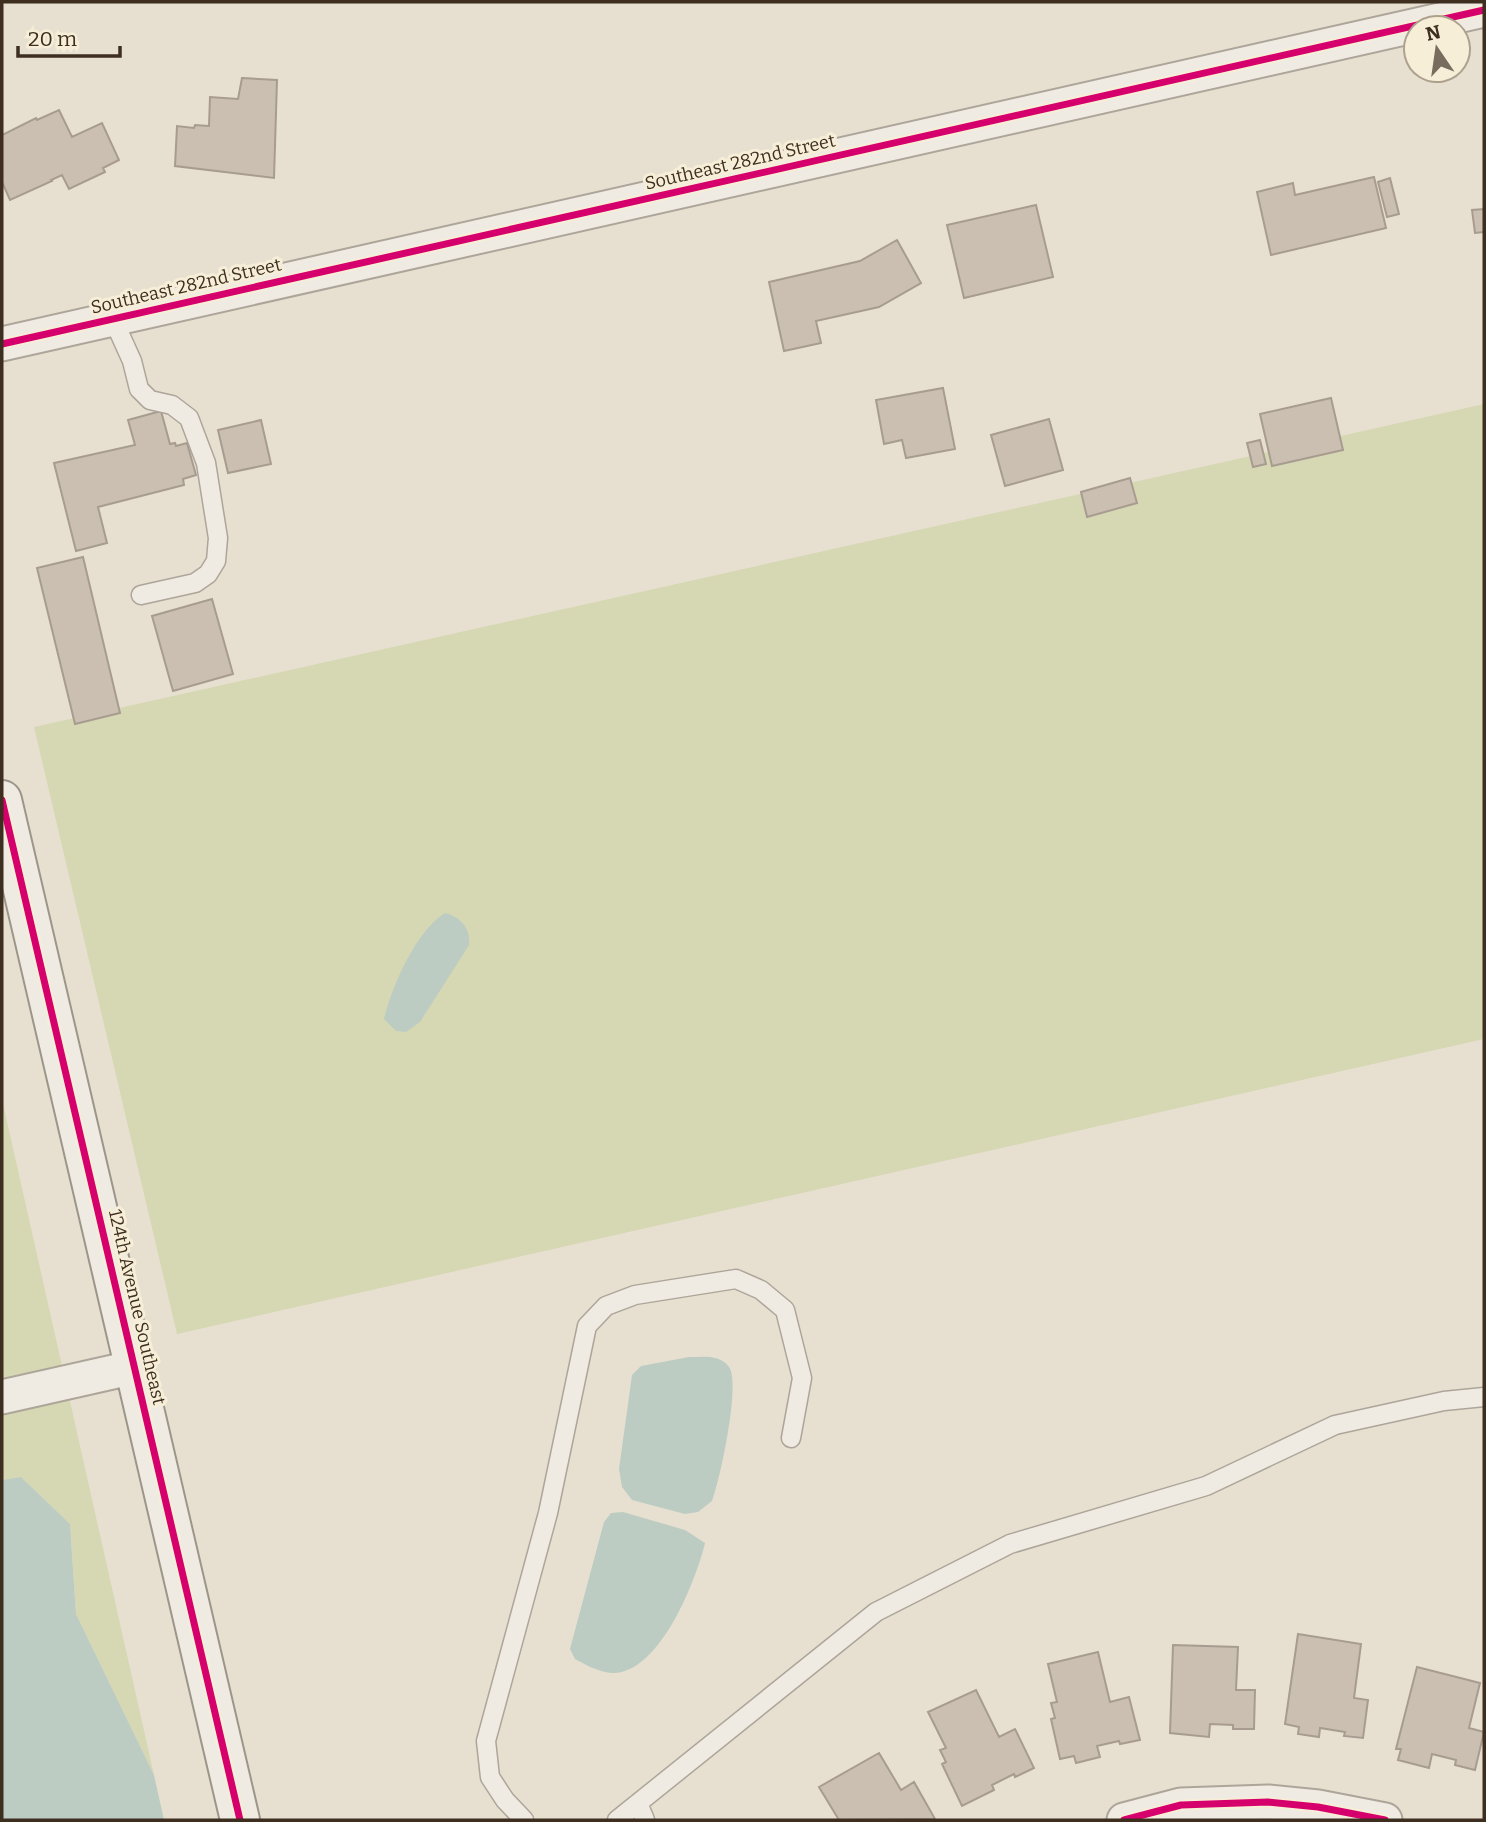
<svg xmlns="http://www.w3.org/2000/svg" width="1486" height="1822" viewBox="0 0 1486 1822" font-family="Bitter,serif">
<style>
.green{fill:#d6d7b3}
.water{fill:#bcccc2}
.building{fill:#cbbfb2;stroke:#a89c90;stroke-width:2}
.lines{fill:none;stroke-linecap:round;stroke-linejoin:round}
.lane-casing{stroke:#ada599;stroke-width:21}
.street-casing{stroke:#ada599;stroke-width:37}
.secondary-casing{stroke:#9c958a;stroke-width:42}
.lane{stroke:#efebe3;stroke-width:18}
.street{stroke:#efebe3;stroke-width:33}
.secondary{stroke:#efebe3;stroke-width:38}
.cycleway-casing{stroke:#f7eed8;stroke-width:11}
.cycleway{stroke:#d6006c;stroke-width:7}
.labels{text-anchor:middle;stroke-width:6;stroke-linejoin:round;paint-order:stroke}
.street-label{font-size:18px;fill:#3d2e20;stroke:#f7eed8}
</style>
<rect width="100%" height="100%" fill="#e7e0d1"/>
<!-- green -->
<path class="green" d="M 1484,404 L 1484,1039 L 177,1334 L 34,727 Z
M 2,1099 L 154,1775 L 76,1614 L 70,1524 L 21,1477 L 2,1480 Z"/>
<!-- water -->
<path class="water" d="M 445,913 C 461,917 471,929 469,945 L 420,1022 L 406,1032 L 396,1031 L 384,1019 C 392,986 416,931 445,913 Z
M 689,1357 C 703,1357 720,1354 729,1367 C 741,1383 720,1480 712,1501 L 698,1512 L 685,1514 L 632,1500 L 622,1487 L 619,1469 L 632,1375 L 641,1366 Z
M 21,1477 L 70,1524 L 76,1614 L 154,1775 L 164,1820 L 2,1820 L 2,1480 Z
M 623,1512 L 685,1530 L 705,1543 C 696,1581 656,1684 605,1672 C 595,1670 584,1664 575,1659 L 570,1649 L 604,1522 L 611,1513 Z"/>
<!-- building -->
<path class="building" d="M 242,78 L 277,80 L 274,178 L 175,166 L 177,126 L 194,128 L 195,125 L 209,126 L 210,97 L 238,99 Z
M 59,110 L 72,137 L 102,123 L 119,160 L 103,168 L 105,172 L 69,189 L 62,175 L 51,180 L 52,181 L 10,200 L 2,182 L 2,135 L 36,118 L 37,120 Z
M 1374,177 L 1386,228 L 1271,255 L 1257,192 L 1293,183 L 1295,195 Z
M 1390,178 L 1399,214 L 1387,217 L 1378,182 Z
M 1036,205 L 1053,277 L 964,298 L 947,225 Z
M 1484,209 L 1484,232 L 1475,233 L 1472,210 Z
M 897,240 L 921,283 L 879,307 L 816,321 L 821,343 L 784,351 L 769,282 L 860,261 Z
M 943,388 L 955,449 L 906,458 L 902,440 L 884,444 L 876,400 Z
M 1331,398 L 1343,450 L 1272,466 L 1260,414 Z
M 161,411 L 170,444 L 175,443 L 176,446 L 187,443 L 196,475 L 183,479 L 184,485 L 98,507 L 107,543 L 76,551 L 54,463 L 135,445 L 128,420 Z
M 1049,419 L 1063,470 L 1005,486 L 991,435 Z
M 261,420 L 271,464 L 228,473 L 218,430 Z
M 1260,440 L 1266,464 L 1253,467 L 1247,443 Z
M 1130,478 L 1137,503 L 1087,517 L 1081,492 Z
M 83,557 L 120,713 L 75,724 L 37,568 Z
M 212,599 L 233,674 L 173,691 L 152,616 Z
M 1298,1634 L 1361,1644 L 1354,1698 L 1368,1700 L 1363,1738 L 1344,1736 L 1345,1732 L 1320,1728 L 1319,1737 L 1298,1734 L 1299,1727 L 1285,1724 Z
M 1173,1645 L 1238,1647 L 1236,1690 L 1255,1690 L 1254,1729 L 1233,1729 L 1233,1725 L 1210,1724 L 1209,1737 L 1170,1733 Z
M 1098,1652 L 1110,1702 L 1129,1697 L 1140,1740 L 1120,1744 L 1119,1741 L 1097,1746 L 1100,1757 L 1076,1763 L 1074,1756 L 1060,1759 L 1051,1719 L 1055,1718 L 1051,1703 L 1057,1702 L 1048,1664 Z
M 1417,1667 L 1480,1683 L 1469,1728 L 1484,1732 L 1475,1770 L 1455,1765 L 1456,1760 L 1432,1754 L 1429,1768 L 1398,1760 L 1401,1749 L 1396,1749 Z
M 976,1690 L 999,1737 L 1015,1729 L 1034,1768 L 1015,1777 L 1014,1774 L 992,1785 L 994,1790 L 962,1806 L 942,1764 L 946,1762 L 940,1750 L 946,1748 L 928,1712 Z
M 879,1753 L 901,1790 L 914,1782 L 935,1819 L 839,1820 L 819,1787 Z"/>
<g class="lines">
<defs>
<path id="lane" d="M 113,319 L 132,361 L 139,389 L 150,400 L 172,405 L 189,418 L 206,463 L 218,538 L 216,561 L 208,574 L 195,583 L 141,595
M 638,1803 L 645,1820
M 524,1820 L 505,1800 L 490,1777 L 486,1741 L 548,1513 L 587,1326 L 606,1306 L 635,1295 L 736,1279 L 761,1290 L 785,1310 L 802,1378 L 791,1438
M 617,1820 L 876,1612 L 1010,1544 L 1206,1486 L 1335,1425 L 1444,1401 L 1484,1397"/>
<path id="street" d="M 2,344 L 1484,10
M 2,1397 L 135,1367
M 1124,1820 L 1181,1805 L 1268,1802 L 1318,1807 L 1385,1820"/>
<path id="secondary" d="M 2,800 L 240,1820"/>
</defs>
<!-- lane casing -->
<use href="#lane" class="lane-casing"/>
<!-- street casing -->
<use href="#street" class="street-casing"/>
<!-- secondary casing -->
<use href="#secondary" class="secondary-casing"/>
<!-- lane -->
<use href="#lane" class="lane"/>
<!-- street -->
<use href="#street" class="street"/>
<!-- secondary -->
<use href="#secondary" class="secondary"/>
<defs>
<path id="cycleway" d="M 2,344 L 1484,10
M 2,800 L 240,1820
M 1124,1820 L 1181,1805 L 1268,1802 L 1318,1807 L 1385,1820"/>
</defs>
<!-- cycleway casing -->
<use href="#cycleway" class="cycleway-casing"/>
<!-- cycleway -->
<use href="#cycleway" class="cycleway"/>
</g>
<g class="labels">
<!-- street labels -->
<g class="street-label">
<text transform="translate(740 162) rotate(-13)" y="6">Southeast 282nd Street</text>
<text transform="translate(186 286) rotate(-13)" y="6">Southeast 282nd Street</text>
<text transform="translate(137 1307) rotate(77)" y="6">124th Avenue Southeast</text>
</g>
</g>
<!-- border -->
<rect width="1486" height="1822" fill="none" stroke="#3d2e20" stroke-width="7"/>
<!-- north arrow -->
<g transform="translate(1437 49) rotate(347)"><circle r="33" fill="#f7eed8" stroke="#ada18e" stroke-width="2"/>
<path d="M0-5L12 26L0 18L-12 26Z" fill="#786c5e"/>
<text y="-10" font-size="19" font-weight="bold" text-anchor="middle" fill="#3d2e20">N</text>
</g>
<!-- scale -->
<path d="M18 46v10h102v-10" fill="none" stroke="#3d2e20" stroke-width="3.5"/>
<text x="28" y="46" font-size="21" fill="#3d2e20" stroke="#f7eed8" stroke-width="5" paint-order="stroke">20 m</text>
</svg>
